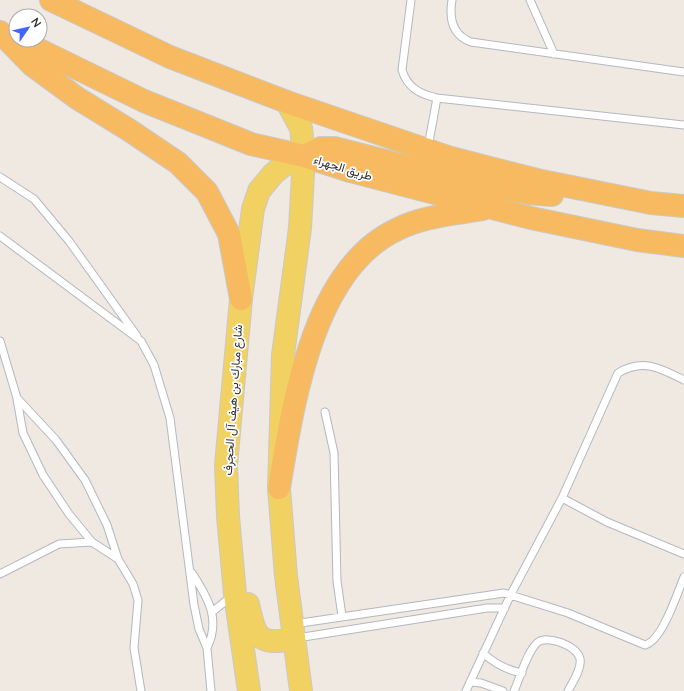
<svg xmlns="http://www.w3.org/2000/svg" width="684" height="691" viewBox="0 0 684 691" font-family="Lato,Vazirmatn,sans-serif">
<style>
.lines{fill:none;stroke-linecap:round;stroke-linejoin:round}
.service-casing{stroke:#b4b7c1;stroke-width:9}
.primary-casing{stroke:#c9c9c9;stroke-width:24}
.trunk-casing{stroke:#c9c9c9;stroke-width:24}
.service{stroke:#fff;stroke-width:7}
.primary{stroke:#f2d163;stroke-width:22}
.trunk{stroke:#f8ba60;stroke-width:22}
.labels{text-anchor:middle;stroke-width:3.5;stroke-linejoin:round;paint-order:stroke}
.street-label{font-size:12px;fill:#2e2e2e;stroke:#fff}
</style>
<rect width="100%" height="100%" fill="#efe9e1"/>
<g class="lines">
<defs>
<path id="service" d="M 411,0 L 402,70 C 407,87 419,94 437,98 L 684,125
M 452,0 C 449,18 452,35 471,42 L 684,72
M 530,0 L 554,54
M 428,147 L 437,98
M 0,177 L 34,199 L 69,241 L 137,336
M 0,236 L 141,341 L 154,365 L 170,418 L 194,605 L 199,629 L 207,648 L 211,691
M 0,341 L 17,398 L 56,440 L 85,480 L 107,525 L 118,559 L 133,584 L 138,600 L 134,648 L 141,691
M 17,399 L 23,433 L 43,475 L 69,514 L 92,542 L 118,559
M 325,412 L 334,453 L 337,581 L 342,616
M 562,498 L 607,522 L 684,554
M 192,573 C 208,598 221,619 207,648
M 0,574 L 59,544 L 92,542
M 212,612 L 232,596
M 294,624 L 504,593 L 568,613 L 645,645 C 662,641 677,594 684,577
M 297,638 L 487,608 L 505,608
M 483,653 C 495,664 506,670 522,673
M 470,682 L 481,683 L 503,691
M 466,691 L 511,594 L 562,498 L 618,373 C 643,358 660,368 684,380
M 514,691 C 520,678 527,652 537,643 C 547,634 578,646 580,659 C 582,669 572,683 568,691"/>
<path id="primary" d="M 287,102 L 301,128 L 304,156 L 300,228 L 283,355 L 279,488 L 286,576 L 301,691
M 248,604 C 255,636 257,646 293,639
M 249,691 L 235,594 L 228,516 L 226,465 L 241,299 L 253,209 L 259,191 L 273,174 L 283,166 L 304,156"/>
<path id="trunk" d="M 51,0 L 170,57 L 287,102 L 451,158 L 537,180 L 651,203 L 684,206
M 0,32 L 32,65 L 77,98 L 129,130 L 178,163 L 207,192 L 229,234 L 241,299
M 19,40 L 144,101 L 251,144 L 304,156 L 350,171 L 531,218 L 637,240 L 684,246
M 304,156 L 321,148 L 334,148 L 448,177 L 527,193 L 552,195
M 279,488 C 293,405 312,268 398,229 C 424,216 455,214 483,209"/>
</defs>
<!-- service casing -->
<use href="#service" class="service-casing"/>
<!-- primary casing -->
<use href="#primary" class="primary-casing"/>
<!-- trunk casing -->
<use href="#trunk" class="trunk-casing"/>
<!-- service -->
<use href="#service" class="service"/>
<!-- primary -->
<use href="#primary" class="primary"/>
<!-- trunk -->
<use href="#trunk" class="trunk"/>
</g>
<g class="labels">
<!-- street labels -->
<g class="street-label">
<text transform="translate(343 168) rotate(17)" y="4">طريق الجهراء</text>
<text transform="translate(233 400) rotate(-86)" y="4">شارع مبارك بن هيف آل الحجرف</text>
</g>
</g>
<!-- north arrow -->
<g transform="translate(28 28) rotate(56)"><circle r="19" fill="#ffffff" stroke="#ababab"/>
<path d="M0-3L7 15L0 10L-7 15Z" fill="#4264fb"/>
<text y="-6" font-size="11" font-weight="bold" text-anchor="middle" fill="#2e2e2e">N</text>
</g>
</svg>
